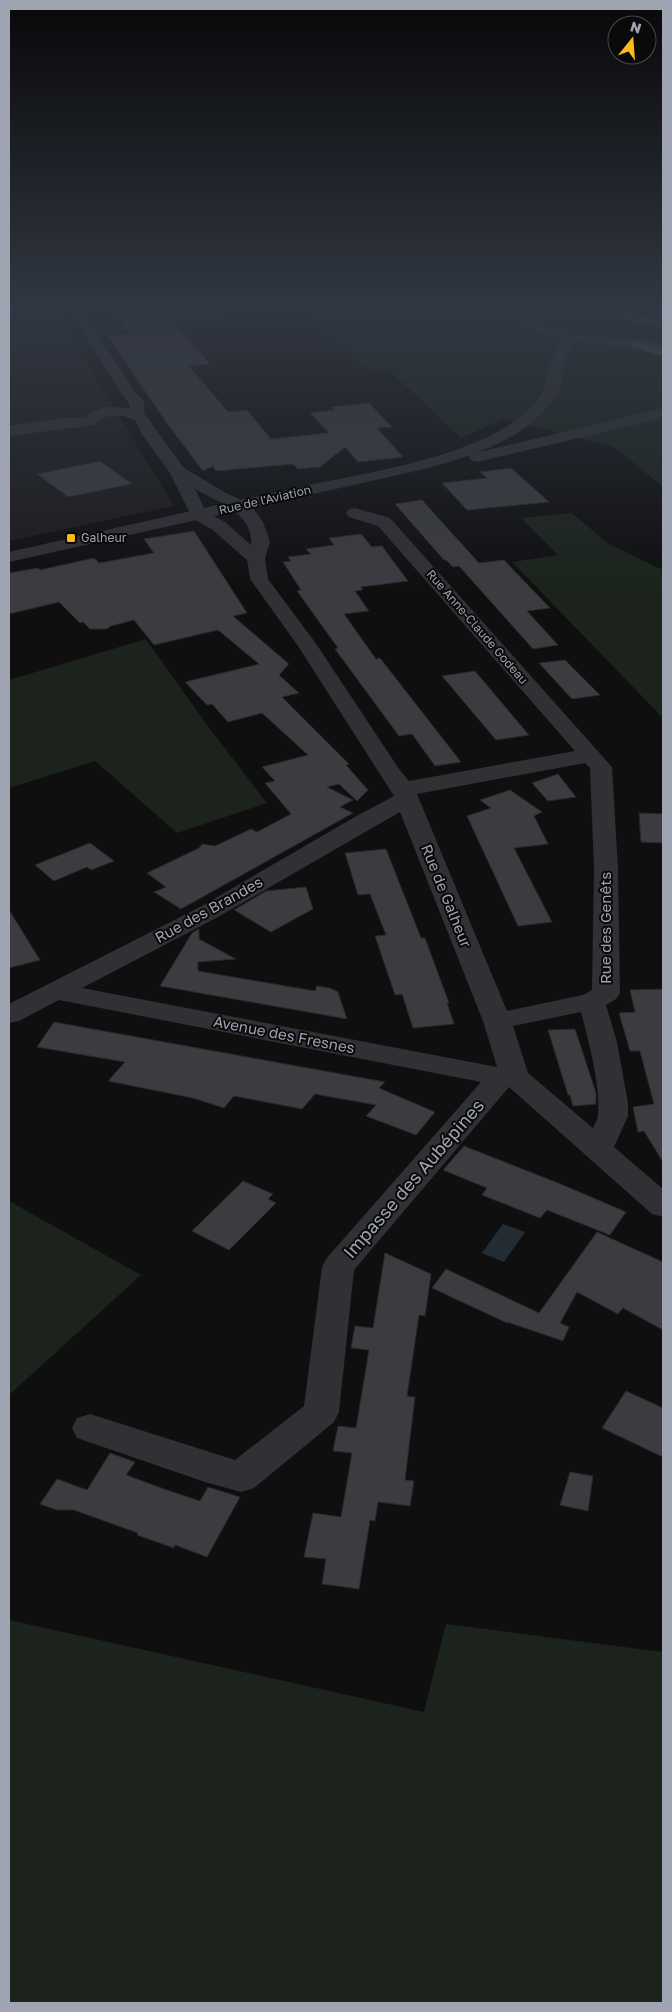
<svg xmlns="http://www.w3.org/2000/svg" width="672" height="2012" viewBox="0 0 672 2012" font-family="'Golos Text',sans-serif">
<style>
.built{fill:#1b1b1d}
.green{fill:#1b231c}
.water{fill:#252d34}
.building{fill:#3b3c40;stroke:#29292c}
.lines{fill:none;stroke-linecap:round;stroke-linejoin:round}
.minor{fill:#303035;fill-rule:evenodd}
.tertiary{fill:#303035;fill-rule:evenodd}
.trunk{fill:#53565d;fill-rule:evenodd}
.poi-dot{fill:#fab91d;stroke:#0a0a0b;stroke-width:2}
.labels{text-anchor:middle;stroke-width:4;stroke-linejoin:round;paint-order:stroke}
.far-street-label{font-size:12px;fill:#9fa4b2;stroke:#0a0a0b}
.far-poi-label{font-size:12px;fill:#9fa4b2;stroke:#0a0a0b;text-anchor:start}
.street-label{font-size:15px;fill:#9fa4b2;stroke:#0a0a0b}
.near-street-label{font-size:18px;fill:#9fa4b2;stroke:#0a0a0b}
</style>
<rect width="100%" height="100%" fill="#0f0f10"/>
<!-- built -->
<path class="built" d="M 9,308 L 31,308 L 57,314 L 174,506 L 9,541 Z"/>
<!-- green -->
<path class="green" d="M 166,308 L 287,308 L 175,321 Z
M 301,308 L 663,308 L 663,487 L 614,447 L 504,419 L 461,438 L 388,369 L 368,371 Z
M 572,513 L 607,543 L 663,570 L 663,718 L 512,562 L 558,555 L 521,518 Z
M 146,639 L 207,725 L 267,803 L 177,833 L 95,761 L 9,788 L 9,680 Z
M 9,1201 L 141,1275 L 9,1395 Z
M 9,1620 L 424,1712 L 446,1624 L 663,1652 L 663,2003 L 9,2003 Z"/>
<!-- water -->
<path class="water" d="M 503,1224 L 525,1232 L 504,1262 L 482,1253 Z"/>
<!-- building -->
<path class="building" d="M 112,308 L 161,308 L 210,364 L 189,366 L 228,412 L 247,410 L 271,439 L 329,433 L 310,413 L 335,410 L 331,407 L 369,403 L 392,427 L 377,428 L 403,457 L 358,462 L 345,447 L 320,467 L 298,469 L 293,464 L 216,471 L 213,466 L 203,471 L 166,422 L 108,336 L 130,334 Z
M 100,461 L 132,484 L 68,497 L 37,474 Z
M 511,468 L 549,502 L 467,510 L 442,483 L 487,478 L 480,472 Z
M 422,500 L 479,563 L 504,560 L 550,608 L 527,611 L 558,645 L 533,649 L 459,566 L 453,567 L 446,560 L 444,560 L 395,504 Z
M 194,531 L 247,613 L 233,616 L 289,664 L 279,675 L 299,693 L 282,697 L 349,764 L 346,765 L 368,790 L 357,801 L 339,784 L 327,787 L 353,800 L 340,807 L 353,813 L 181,909 L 154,892 L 166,887 L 147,873 L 199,848 L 202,844 L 215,846 L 251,829 L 257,832 L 291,814 L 265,783 L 275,781 L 262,767 L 308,755 L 262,713 L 228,722 L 212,704 L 207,705 L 185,682 L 259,664 L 218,630 L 154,645 L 134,620 L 111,626 L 107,629 L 90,629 L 83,622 L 80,623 L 59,602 L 9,614 L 9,573 L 38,568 L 40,570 L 94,558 L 99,563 L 154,553 L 144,539 Z
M 361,534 L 372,547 L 382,546 L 408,581 L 361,587 L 363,590 L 355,591 L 369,611 L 344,614 L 376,659 L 380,658 L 461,762 L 435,766 L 412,734 L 399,736 L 335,649 L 338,648 L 297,591 L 301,590 L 283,562 L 291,561 L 288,557 L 311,554 L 306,549 L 334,545 L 329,538 Z
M 565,660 L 600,695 L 572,699 L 539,663 Z
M 475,671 L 491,690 L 529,735 L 496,740 L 442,676 Z
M 558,774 L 576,797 L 548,801 L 532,783 Z
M 510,790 L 542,812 L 534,816 L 548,844 L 514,848 L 552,922 L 518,926 L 467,816 L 491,808 L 480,800 Z
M 639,813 L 663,814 L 663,843 L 641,842 Z
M 90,843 L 114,861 L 91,870 L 87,867 L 54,881 L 35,865 Z
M 386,849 L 421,938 L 425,938 L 449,1003 L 447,1003 L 454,1024 L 413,1028 L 402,994 L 395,995 L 375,936 L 386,935 L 370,894 L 358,895 L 345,853 Z
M 306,887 L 313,909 L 271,932 L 234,910 L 266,891 Z
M 9,910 L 40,960 L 9,968 Z
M 199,929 L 199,939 L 236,959 L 198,962 L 198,971 L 315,991 L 317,986 L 330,988 L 338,992 L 347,1019 L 160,986 L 192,933 Z
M 663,989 L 663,1162 L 644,1131 L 638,1132 L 633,1107 L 654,1104 L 640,1051 L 630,1051 L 619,1013 L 635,1012 L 630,990 Z
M 54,1022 L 385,1082 L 379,1088 L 435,1112 L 416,1135 L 366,1116 L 376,1105 L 315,1094 L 302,1109 L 234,1096 L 224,1108 L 193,1098 L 108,1081 L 125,1062 L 37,1047 Z
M 575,1029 L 596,1093 L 596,1104 L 573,1106 L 570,1095 L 568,1095 L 548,1030 Z
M 464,1146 L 563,1185 L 626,1212 L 610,1235 L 547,1210 L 540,1218 L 482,1195 L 487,1188 L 443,1170 Z
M 243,1181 L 273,1194 L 268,1199 L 276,1203 L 229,1250 L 192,1231 Z
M 597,1232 L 663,1262 L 663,1330 L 623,1308 L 618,1314 L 577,1292 L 560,1323 L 569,1327 L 563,1341 L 507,1322 L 507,1323 L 432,1288 L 446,1269 L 539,1313 Z
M 385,1253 L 431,1274 L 425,1316 L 419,1315 L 407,1396 L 415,1397 L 405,1480 L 414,1481 L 410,1506 L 378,1502 L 375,1521 L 370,1520 L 359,1589 L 322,1584 L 326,1559 L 304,1557 L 313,1513 L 341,1517 L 352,1453 L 333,1451 L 338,1426 L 356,1428 L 369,1350 L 351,1348 L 355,1326 L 373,1328 Z
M 626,1391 L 663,1408 L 663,1457 L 602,1428 Z
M 110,1453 L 135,1462 L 126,1475 L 164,1489 L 200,1501 L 208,1487 L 240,1497 L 207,1557 L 175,1545 L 174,1548 L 137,1535 L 138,1533 L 74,1510 L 57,1510 L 40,1504 L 57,1479 L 87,1490 Z
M 570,1472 L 593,1476 L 588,1511 L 560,1505 Z"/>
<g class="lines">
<!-- minor -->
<path class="minor" d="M 68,308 L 80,308 L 136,393 L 144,401 L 144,413 L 184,468 L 226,493 L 246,502 L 253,508 L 263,522 L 270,542 L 265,558 L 268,579 L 317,645 L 399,769 L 409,781 L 575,751 L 378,526 L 349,517 L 346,513 L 349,509 L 355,508 L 390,518 L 612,767 L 618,868 L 620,993 L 616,999 L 606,1005 L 617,1042 L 628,1103 L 628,1116 L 614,1147 L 663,1189 L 663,1217 L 652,1214 L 509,1087 L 354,1270 L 339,1412 L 334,1422 L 254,1488 L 241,1492 L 205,1482 L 77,1438 L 72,1428 L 77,1418 L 90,1414 L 235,1460 L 304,1406 L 322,1267 L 326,1259 L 481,1082 L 59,1000 L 19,1021 L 9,1023 L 9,1004 L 200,907 L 353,818 L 394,796 L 298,646 L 250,579 L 247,560 L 213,530 L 193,519 L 170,473 L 141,433 L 136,421 C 123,413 104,413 95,425 L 9,436 L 9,426 L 63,418 L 85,418 L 94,411 L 106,407 L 130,408 L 129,403 L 123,396 ZM 195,489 C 217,502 254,513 251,545 L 225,522 L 206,512 ZM 585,763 L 590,768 L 594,868 L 592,990 L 583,995 L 507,1011 L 417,794 ZM 400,812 L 483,1021 L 497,1067 L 82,988 L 218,917 ZM 581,1012 C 588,1039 601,1087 598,1114 C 598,1119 595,1124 593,1128 L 528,1073 L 513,1026 Z
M 663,408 L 663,418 L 477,462 L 471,460 L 469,457 L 471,454 Z"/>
<!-- tertiary -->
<path class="tertiary" d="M 515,308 L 527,308 C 529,311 530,316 533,318 C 556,340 632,340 663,340 L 663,348 L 608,346 L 571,341 L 573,344 C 571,349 567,353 566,358 C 562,369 564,381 558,392 C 531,439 470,457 420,470 L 9,562 L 9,552 C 106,530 203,508 300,487 C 368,472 467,459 522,416 C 552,392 543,373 559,344 C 544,326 526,339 515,308 Z"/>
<!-- trunk -->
<path class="trunk" d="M 501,308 L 521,308 L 528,312 L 521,316 L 503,311 Z
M 585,308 L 608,308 L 663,320 L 663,328 L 586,311 Z
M 636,340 L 663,348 L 663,356 L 631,347 L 629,344 L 631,341 Z"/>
</g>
<!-- sky -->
<linearGradient id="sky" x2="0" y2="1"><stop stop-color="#080809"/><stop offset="0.52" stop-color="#313742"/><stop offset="1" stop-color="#313742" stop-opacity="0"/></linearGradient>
<rect width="672" height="590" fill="url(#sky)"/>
<!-- markers -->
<rect class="poi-dot" x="66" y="533" width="10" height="10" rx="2.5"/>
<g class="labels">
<!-- far-street labels -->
<g class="far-street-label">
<text transform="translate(265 500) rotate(-13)" y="4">Rue de l'Aviation</text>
<text transform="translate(477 627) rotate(49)" y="4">Rue Anne-Claude Godeau</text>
</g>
<!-- far-poi labels -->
<g class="far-poi-label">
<text x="81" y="542">Galheur</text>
</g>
<!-- street labels -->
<g class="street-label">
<text transform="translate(446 896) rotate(68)" y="5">Rue de Galheur</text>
<text transform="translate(209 910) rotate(-29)" y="5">Rue des Brandes</text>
<text transform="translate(606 928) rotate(-90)" y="5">Rue des Genêts</text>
<text transform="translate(284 1035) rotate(11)" y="5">Avenue des Fresnes</text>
</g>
<!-- near-street labels -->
<g class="near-street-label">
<text transform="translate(414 1179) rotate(-49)" y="6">Impasse des Aubépines</text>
</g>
</g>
<!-- border -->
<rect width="672" height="2012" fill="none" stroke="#9fa4b2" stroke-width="20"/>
<!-- north arrow -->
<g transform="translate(632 40) rotate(17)"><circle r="24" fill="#0a0a0b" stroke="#46484e"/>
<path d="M0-4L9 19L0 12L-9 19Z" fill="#fab91d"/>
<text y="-8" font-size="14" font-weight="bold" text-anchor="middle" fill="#9fa4b2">N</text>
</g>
</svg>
